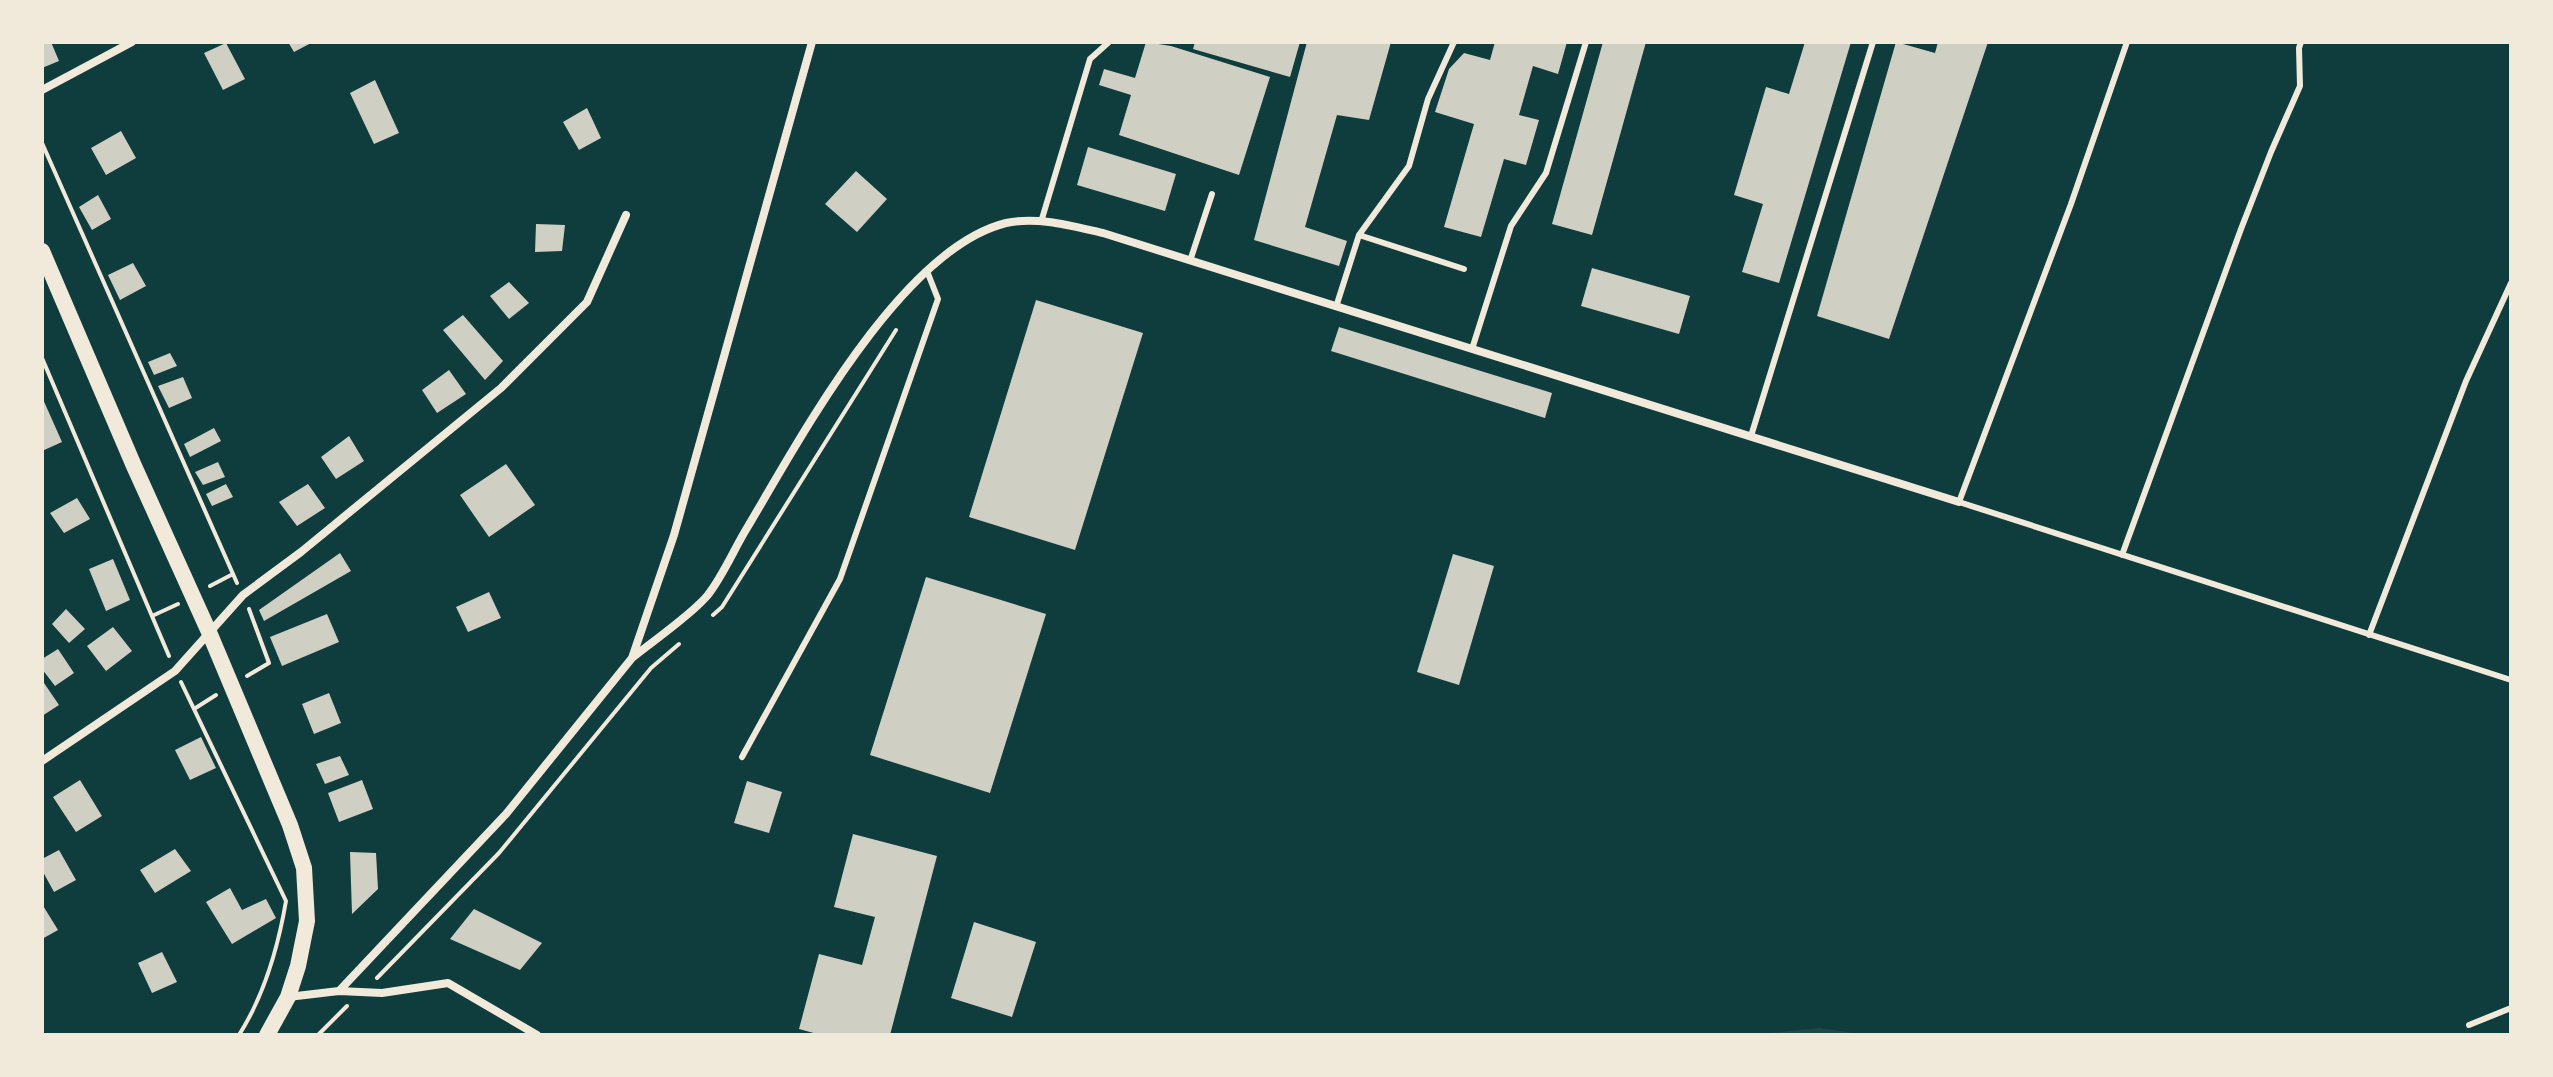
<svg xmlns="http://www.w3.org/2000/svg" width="2553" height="1077" viewBox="0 0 2553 1077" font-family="'PT Sans',sans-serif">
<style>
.green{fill:#244646}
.building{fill:#cfcfc3}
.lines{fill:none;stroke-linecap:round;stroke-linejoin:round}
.path{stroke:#f1e9da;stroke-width:4}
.service{stroke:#f1e9da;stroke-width:6}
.minor{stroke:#f1e9da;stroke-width:8}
.secondary{stroke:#f1e9da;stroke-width:16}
</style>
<rect width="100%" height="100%" fill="#0f3d3e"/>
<!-- green -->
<path class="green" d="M 1819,1028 L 1868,1035 L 1752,1035 Z"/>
<!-- building -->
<path class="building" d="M 42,42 L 51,42 L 59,61 L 42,68 Z
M 288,42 L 313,42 L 294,52 Z
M 1146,42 L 1171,46 L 1270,77 L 1239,175 L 1119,135 L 1131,95 L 1099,85 L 1104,69 L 1135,78 Z
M 1195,42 L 1300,42 L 1290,77 L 1193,49 Z
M 1307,42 L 1391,42 L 1369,120 L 1337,115 L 1305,227 L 1347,241 L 1339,266 L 1254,240 Z
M 1495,42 L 1567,42 L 1558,74 L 1533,66 L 1519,115 L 1539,120 L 1526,165 L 1504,159 L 1481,237 L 1444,227 L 1474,124 L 1435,112 L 1449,69 L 1464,53 L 1490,60 Z
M 1603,42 L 1646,42 L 1592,235 L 1552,224 Z
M 1805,42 L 1851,42 L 1779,283 L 1742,272 L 1763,204 L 1734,195 L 1766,87 L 1789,94 Z
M 1896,42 L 1935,53 L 1938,42 L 1988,42 L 1889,339 L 1817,316 Z
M 226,43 L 245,79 L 223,90 L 204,53 Z
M 375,80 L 399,133 L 374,144 L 350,93 Z
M 587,108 L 601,138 L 579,150 L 563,122 Z
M 121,131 L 136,158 L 106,175 L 91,148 Z
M 1088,147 L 1176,174 L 1165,211 L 1077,185 Z
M 856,171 L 887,199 L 857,232 L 825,204 Z
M 98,195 L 111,219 L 92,230 L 79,207 Z
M 536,224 L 565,225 L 562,251 L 535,252 Z
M 133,263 L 146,286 L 120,300 L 108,275 Z
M 1592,268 L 1690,296 L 1679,334 L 1581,306 Z
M 509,282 L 529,303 L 509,319 L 490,296 Z
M 1036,300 L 1143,333 L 1075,550 L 969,517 Z
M 463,315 L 503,361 L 485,380 L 443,330 Z
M 1339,327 L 1552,393 L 1545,418 L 1331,351 Z
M 170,353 L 177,366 L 154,375 L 148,362 Z
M 449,370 L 466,394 L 437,413 L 422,390 Z
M 183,377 L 192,398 L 169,408 L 158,386 Z
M 42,397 L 62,442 L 42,451 Z
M 214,428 L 221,441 L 190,457 L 184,444 Z
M 349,436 L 364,461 L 336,479 L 321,457 Z
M 218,462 L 225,477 L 203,485 L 195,472 Z
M 506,464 L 535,505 L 489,537 L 460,495 Z
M 226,484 L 233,497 L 212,506 L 206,494 Z
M 308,484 L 325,508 L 297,526 L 279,502 Z
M 77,498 L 90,519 L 64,533 L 50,513 Z
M 340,553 L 351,571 L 264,621 L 259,610 Z
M 1453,554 L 1494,566 L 1459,685 L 1417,672 Z
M 113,559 L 130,600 L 106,611 L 89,569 Z
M 926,577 L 1046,614 L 990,793 L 870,755 Z
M 489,592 L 501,618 L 468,632 L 456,607 Z
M 66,609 L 85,629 L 69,643 L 52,624 Z
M 327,614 L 339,642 L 282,666 L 270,637 Z
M 113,627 L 132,651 L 106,671 L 87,646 Z
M 58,649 L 74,673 L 55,686 L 42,669 L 42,659 Z
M 42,680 L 59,705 L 42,716 Z
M 329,693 L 341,723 L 314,734 L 302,704 Z
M 201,737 L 216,768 L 190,780 L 175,750 Z
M 340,756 L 349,775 L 325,784 L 316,764 Z
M 80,780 L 102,816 L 76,832 L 53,797 Z
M 362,780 L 373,809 L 339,822 L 328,793 Z
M 747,781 L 782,792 L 769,833 L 734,823 Z
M 853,834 L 937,856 L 890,1035 L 821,1035 L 799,1029 L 819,954 L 862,965 L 875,917 L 834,907 Z
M 175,849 L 191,871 L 155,893 L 140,870 Z
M 59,850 L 76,880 L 54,892 L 42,870 L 42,859 Z
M 350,852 L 376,853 L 378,889 L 352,914 Z
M 230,888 L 242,910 L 266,899 L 276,918 L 232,944 L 206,902 Z
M 42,904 L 58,930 L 42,939 Z
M 474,909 L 542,943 L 520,970 L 450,939 Z
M 974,922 L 1036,942 L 1012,1017 L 951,998 Z
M 162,952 L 177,982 L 152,993 L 138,963 Z"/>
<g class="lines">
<!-- path -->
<path class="path" d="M 42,143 L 237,583
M 42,358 L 169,656
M 210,586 L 233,574
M 713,615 L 722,607 L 896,330
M 152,616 L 178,604
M 247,676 L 269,663 L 249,609
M 181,682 L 286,901 C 278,948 265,994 239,1035
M 194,709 L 216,695
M 377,978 L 499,853 L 651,668 L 679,644
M 318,1035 L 347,1006"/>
<!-- service -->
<path class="service" d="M 2127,42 L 2071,204 L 1959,502 L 2511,680
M 1041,222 L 1090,59 L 1109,42
M 1359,235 L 1464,269
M 1190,261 L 1212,194
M 1336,307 L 1359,235 L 1409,166 L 1428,99 L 1454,42
M 1472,349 L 1511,226 L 1546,173 L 1586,42
M 1751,436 L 1873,42
M 2122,555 L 2241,229 L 2271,152 L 2300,86 L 2299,48 L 2301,42
M 2369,635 L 2466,381 L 2511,283
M 742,757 L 840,579 L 938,299 L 927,271
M 2469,1025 L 2511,1008"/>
<!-- minor -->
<path class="minor" d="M 42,90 L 132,42
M 632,658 C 653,641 691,615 707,596 C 723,576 734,549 747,528 C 800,439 901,249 1006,223 C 1038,216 1072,226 1103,233 L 1959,502
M 42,761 L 175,671 L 243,595 L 301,552 L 501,388 L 587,302 L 626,215
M 339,991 L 382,993 L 448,983 L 537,1035
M 288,997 L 339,991 L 506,814 L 632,658 L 674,535 L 812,42"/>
<!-- secondary -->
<path class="secondary" d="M 42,251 L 134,466 L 209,632 L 290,825 L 304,868 L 307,921 L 298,966 L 288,997 L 267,1035"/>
</g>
<!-- border -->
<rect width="2553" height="1077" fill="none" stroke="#f1e9da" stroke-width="88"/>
</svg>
